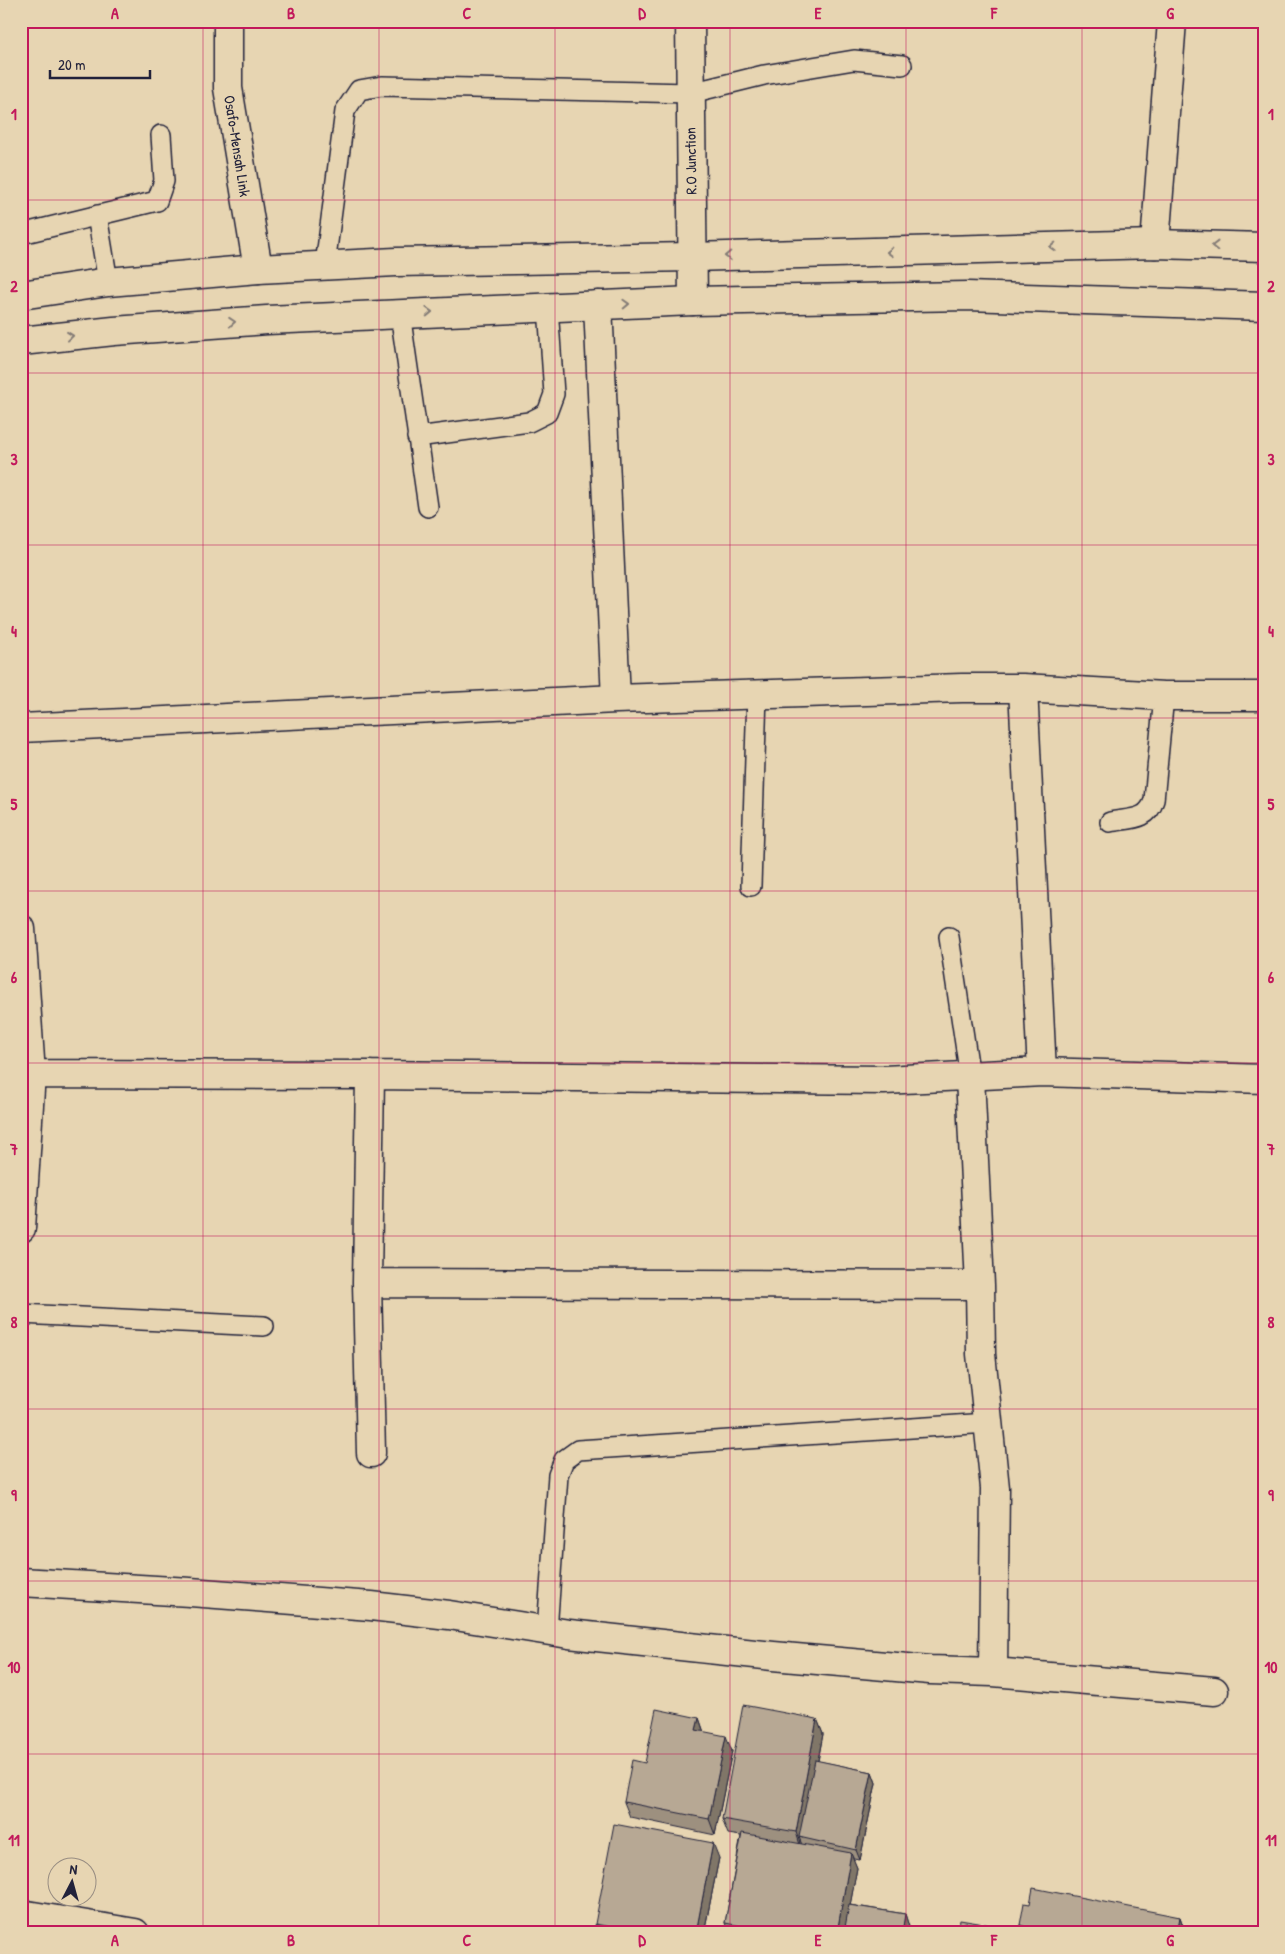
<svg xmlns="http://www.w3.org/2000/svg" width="1285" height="1954" viewBox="0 0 1285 1954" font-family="'Patrick Hand',sans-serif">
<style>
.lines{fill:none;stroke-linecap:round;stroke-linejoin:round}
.service-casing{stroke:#22223b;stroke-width:22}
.minor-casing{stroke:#22223b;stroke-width:31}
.tertiary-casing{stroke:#22223b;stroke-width:31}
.service{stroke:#e7d5b2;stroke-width:19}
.minor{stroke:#e7d5b2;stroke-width:28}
.tertiary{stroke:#e7d5b2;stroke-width:28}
.wall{fill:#9d907f;stroke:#22223b}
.shaded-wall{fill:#807668;stroke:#22223b}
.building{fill:#b7a894;stroke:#22223b}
.oneway{stroke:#847c76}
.grid{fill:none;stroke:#c2185b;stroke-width:1;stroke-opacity:0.55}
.labels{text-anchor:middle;stroke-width:4;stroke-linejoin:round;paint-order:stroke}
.street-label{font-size:15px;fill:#22223b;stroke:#e7d5b2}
.neatline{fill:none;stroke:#c2185b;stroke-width:2}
.grid-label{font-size:16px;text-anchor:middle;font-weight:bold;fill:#c2185b}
</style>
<rect width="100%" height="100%" fill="#e7d5b2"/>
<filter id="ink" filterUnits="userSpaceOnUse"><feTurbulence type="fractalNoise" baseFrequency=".02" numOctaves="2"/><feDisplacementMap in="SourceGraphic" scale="10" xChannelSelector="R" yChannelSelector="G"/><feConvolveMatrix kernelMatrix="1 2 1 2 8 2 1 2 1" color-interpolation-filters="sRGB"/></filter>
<g filter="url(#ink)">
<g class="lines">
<defs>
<path id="service" d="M 97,215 L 108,282
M 21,234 L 157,201 L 164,181 L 161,135
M 325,265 L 345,111 L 359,90 L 382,86 L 691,93 L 764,75 L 854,60 L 902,65
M 400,313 L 428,507
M 417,437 L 529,422 L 547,413 L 554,394 L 548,307
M 1110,822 C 1130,818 1148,821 1154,800 L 1164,696
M 751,886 L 757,694
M 949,937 L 970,1077
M 21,1314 L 264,1326
M 547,1631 L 558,1475 L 564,1460 L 578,1450 L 988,1423"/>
<path id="minor" d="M 228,21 L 228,88 L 258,269
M 690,21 L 693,301
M 1155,244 L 1172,21
M 598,305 L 616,699
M 1023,688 L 1042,1072
M 21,728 L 616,699 L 962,688 L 1023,688 L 1164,696 L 1264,696
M 21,929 L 31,1074 L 21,1228
M 31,1074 L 370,1075 L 884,1080 L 1042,1072 L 1264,1079
M 370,1075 L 367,1283 L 371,1453
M 970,1077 L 980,1285 L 981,1354 L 995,1488 L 993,1672
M 367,1283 L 980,1285
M 21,1582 L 190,1592 L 371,1606 L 449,1615 L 569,1634 L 773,1656 L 930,1670 L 993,1672 L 1214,1691
M 21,1914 L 135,1933"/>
<path id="tertiary" d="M 21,295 L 108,282 L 258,269 L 396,262 L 692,257 L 1155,244 L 1264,247
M 21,341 L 114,331 L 267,320 L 693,301 L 968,296 L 1264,306"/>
</defs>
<!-- service casing -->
<use href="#service" class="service-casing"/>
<!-- minor casing -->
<use href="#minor" class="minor-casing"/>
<!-- tertiary casing -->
<use href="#tertiary" class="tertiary-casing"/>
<!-- service -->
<use href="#service" class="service"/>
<!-- minor -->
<use href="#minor" class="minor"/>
<!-- tertiary -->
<use href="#tertiary" class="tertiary"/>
</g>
<!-- wall -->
<path class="wall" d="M 699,1718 L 704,1732 L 732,1751 L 715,1835 L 630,1817 L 624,1802 L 645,1763 Z
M 817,1719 L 823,1734 L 818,1761 L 872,1772 L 876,1783 L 860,1860 L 853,1859 L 857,1868 L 850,1905 L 905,1914 L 910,1930 L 910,1933 L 729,1933 L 725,1923 L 741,1836 L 728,1834 L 722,1819 Z
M 719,1858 L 704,1933 L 598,1933 L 595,1924 Z
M 1030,1904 L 1180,1917 L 1185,1932 L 1185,1933 L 1022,1933 L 1020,1925 Z"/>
<!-- shaded-wall -->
<path class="shaded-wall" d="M 699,1718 L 704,1733 L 696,1730 Z
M 817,1719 L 823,1734 L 803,1838 L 799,1837 L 802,1845 L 801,1848 L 796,1832 Z
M 726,1736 L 732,1751 L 715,1835 L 709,1819 Z
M 872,1772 L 876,1783 L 860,1860 L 856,1850 Z
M 713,1843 L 719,1858 L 704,1933 L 696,1933 Z
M 851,1853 L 857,1868 L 845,1933 L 837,1933 Z
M 905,1914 L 910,1930 L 910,1933 L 902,1933 Z
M 1180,1917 L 1185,1932 L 1185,1933 L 1177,1933 Z"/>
<!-- building -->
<path class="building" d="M 743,1705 L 817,1719 L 796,1832 L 722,1819 Z
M 656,1709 L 699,1718 L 696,1730 L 726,1736 L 709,1819 L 624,1802 L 632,1760 L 645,1763 Z
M 815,1760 L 872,1772 L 856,1850 L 799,1837 Z
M 614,1824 L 713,1843 L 696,1933 L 644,1933 L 595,1924 Z
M 742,1833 L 851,1853 L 837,1933 L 780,1933 L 725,1923 Z
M 1033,1888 L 1180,1917 L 1177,1933 L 1029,1933 L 1030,1928 L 1020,1925 L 1024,1903 L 1030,1904 Z
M 849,1905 L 905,1914 L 902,1933 L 844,1933 Z
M 960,1920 L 1009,1928 L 1008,1933 L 958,1933 Z"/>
<!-- one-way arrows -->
<defs><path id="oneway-chevron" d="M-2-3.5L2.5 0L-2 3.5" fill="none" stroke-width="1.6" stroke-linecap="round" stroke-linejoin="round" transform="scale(1.25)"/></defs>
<g class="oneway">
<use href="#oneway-chevron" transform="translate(1215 246) rotate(-179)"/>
<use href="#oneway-chevron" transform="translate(1053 247) rotate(178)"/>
<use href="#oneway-chevron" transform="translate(890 252) rotate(178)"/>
<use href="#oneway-chevron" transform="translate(728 256) rotate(178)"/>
<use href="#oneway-chevron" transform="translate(626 304) rotate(-2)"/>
<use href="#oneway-chevron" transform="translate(429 312) rotate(-2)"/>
<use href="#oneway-chevron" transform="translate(232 322) rotate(-4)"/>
<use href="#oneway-chevron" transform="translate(70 336) rotate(-6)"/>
</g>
</g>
<!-- grid -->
<path class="grid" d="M 203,21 L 203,1933M 379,21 L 379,1933M 555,21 L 555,1933M 730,21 L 730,1933M 906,21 L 906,1933M 1082,21 L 1082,1933M 21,200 L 1264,200M 21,373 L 1264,373M 21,545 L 1264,545M 21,718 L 1264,718M 21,891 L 1264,891M 21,1063 L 1264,1063M 21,1236 L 1264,1236M 21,1409 L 1264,1409M 21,1581 L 1264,1581M 21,1754 L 1264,1754"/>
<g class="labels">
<!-- street labels -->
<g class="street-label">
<text transform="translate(237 146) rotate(81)" y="5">Osafo-Mensah Link</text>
<text transform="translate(691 161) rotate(-91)" y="5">R.O Junction</text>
</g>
</g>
<!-- margin -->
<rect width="1285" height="1954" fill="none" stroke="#e7d5b2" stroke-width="55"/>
<!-- north arrow -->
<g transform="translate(72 1882) rotate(6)"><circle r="24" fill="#e7d5b2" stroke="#988d82"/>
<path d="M0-4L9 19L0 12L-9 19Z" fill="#22223b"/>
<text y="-8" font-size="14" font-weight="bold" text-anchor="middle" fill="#22223b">N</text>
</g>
<!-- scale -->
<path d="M50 70v8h100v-8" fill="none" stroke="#22223b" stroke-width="2.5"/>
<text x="58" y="70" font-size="15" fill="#22223b" stroke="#e7d5b2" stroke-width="4" paint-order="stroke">20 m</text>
<rect x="28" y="28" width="1230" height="1898" class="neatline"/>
<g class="grid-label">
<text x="115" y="19">A</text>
<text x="291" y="19">B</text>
<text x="467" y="19">C</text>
<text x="642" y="19">D</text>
<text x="818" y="19">E</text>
<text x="994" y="19">F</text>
<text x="1170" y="19">G</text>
<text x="14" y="120">1</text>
<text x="1271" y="120">1</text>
<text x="14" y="292">2</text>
<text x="1271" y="292">2</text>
<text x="14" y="465">3</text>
<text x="1271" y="465">3</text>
<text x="14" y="637">4</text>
<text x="1271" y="637">4</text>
<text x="14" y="810">5</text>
<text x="1271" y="810">5</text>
<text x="14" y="983">6</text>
<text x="1271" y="983">6</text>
<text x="14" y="1155">7</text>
<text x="1271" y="1155">7</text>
<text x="14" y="1328">8</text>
<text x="1271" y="1328">8</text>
<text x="14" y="1501">9</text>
<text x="1271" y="1501">9</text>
<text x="14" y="1673">10</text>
<text x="1271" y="1673">10</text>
<text x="14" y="1846">11</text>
<text x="1271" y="1846">11</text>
<text x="115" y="1946">A</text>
<text x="291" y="1946">B</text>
<text x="467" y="1946">C</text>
<text x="642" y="1946">D</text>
<text x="818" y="1946">E</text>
<text x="994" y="1946">F</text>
<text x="1170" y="1946">G</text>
</g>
</svg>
